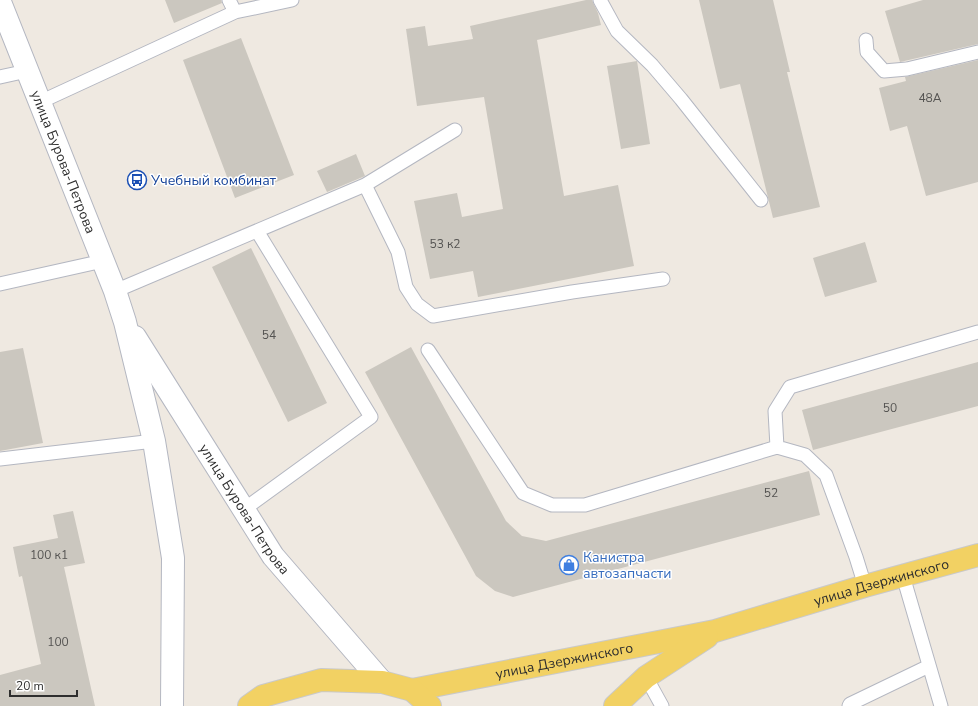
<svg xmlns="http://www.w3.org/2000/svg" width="978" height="706" viewBox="0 0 978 706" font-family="'Nunito Sans',sans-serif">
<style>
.building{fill:#cbc7bf}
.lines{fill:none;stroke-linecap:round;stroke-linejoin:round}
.lane-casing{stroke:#b4b7c1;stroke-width:15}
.secondary-casing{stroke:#b4b7c1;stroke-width:24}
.primary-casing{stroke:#c9c9c9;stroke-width:24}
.lane{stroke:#fff;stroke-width:13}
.secondary{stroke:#fff;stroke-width:22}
.primary{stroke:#f2d163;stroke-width:22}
.labels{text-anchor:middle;stroke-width:3;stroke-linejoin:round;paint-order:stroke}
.number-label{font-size:12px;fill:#555452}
.street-label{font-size:14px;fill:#2e2e2e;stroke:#fff}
.transit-label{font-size:14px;fill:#164399;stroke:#fff;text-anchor:start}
.shop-label{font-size:14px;fill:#366cbe;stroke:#fff;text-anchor:start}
</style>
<rect width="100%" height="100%" fill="#efe9e1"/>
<!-- building -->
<path class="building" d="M 165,0 L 221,0 L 222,3 L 174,23 Z
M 586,0 L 592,0 L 598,13 L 601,25 L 537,40 L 564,196 L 618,185 L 634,266 L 478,297 L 473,271 L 430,279 L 414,201 L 457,193 L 462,217 L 503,209 L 484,97 L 417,106 L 406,29 L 425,26 L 428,46 L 473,39 L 470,26 Z
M 699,0 L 773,0 L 790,72 L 787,72 L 820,207 L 773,218 L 740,84 L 720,89 Z
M 923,0 L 978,0 L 978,44 L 900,62 L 885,11 Z
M 241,38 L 294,175 L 235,198 L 183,60 Z
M 978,60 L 978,182 L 926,196 L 907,126 L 890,131 L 879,88 L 906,81 L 905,77 Z
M 637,61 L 650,144 L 621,149 L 607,66 Z
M 356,154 L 365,176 L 327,192 L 317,171 Z
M 865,242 L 877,282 L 825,297 L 813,258 Z
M 251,248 L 327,403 L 288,422 L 212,267 Z
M 411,347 L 506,521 L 522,536 L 546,541 L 809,471 L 820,515 L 513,597 L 495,591 L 476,576 L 365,372 Z
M 23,348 L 43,443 L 0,451 L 0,352 Z
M 978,362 L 978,406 L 813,450 L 802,410 Z
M 73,511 L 85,563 L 64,567 L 95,706 L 0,706 L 0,675 L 41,664 L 22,576 L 19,577 L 13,547 L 58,538 L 53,515 Z"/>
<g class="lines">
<defs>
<path id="lane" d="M 229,0 L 235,12
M 600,0 L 617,31 L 652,65 L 681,99 L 761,200
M 866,40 L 867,52 L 884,71 L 907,69 L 978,52
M 0,77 L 27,71
M 40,102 L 235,12 L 292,0
M 365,185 L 455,130
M 0,284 L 103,261
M 115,291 L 365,185 L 398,252 L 406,287 L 417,304 L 433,316 L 572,292 L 663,279
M 428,350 L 523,493 L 552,505 L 585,505 L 777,447 L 775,411 L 790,387 L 978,332
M 777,447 L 805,455 L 826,475 L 856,557 L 865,586
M 0,459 L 154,441
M 243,510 L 371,417 L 257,231
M 903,576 L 941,706
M 646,677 L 662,706
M 849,706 L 850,704 L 929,666"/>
<g id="secondary">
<path id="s1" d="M 0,2 L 115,291 L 125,322 L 154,441 L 173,558 L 172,706"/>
<path id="s2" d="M 135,337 L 273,556 L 382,682"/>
</g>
<g id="primary">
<path id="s3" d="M 412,690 L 715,631 L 865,586 L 978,555"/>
<path d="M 249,706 L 263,696 L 321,680 L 382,682 L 412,690 L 430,706"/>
<path d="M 615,706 L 646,677 L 707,637"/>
</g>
</defs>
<!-- lane casing -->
<use href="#lane" class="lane-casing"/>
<!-- secondary casing -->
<use href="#secondary" class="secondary-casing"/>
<!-- primary casing -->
<use href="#primary" class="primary-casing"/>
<!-- lane -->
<use href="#lane" class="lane"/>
<!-- secondary -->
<use href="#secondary" class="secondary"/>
<!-- primary -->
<use href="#primary" class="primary"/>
</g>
<!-- icons -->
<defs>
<symbol id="bus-ring" viewBox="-11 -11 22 22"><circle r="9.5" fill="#fff" stroke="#1a4fb4" stroke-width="1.5"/><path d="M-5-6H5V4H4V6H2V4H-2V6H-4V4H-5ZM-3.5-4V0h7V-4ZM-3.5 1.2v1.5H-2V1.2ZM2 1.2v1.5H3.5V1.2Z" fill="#1a4fb4"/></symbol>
<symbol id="shop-ring" viewBox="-11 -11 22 22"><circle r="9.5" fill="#fff" stroke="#3f7fe0" stroke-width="1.5"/><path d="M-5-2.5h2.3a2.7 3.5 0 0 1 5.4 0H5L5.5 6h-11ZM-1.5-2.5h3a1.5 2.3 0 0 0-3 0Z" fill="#3f7fe0"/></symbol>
</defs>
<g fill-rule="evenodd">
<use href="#bus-ring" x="126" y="169" width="22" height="22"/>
<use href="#shop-ring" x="558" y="554" width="22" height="22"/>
</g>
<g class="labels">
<!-- number labels -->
<g class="number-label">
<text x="930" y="102">48А</text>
<text x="445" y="248">53 к2</text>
<text x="269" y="339">54</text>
<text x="890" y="412">50</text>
<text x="771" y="497">52</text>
<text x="49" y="559">100 к1</text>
<text x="58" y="646">100</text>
</g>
<!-- street labels -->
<g class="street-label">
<text dy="5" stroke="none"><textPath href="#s1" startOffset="172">улица Бурова-Петрова</textPath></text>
<text dy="5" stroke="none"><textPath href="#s2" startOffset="204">улица Бурова-Петрова</textPath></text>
<text dy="5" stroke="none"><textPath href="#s3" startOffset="482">улица Дзержинского</textPath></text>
<text dy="5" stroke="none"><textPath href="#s3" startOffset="155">улица Дзержинского</textPath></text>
</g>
<!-- transit labels -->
<g class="transit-label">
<text x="151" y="185">Учебный комбинат</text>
</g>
<!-- shop labels -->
<g class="shop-label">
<text x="583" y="562">Канистра<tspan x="583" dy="16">автозапчасти</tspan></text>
</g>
</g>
<!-- scale -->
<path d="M10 690v6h67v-6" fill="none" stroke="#2e2e2e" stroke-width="2"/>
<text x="16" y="690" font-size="12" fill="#2e2e2e" stroke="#ffffff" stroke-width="3" paint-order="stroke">20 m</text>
</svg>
